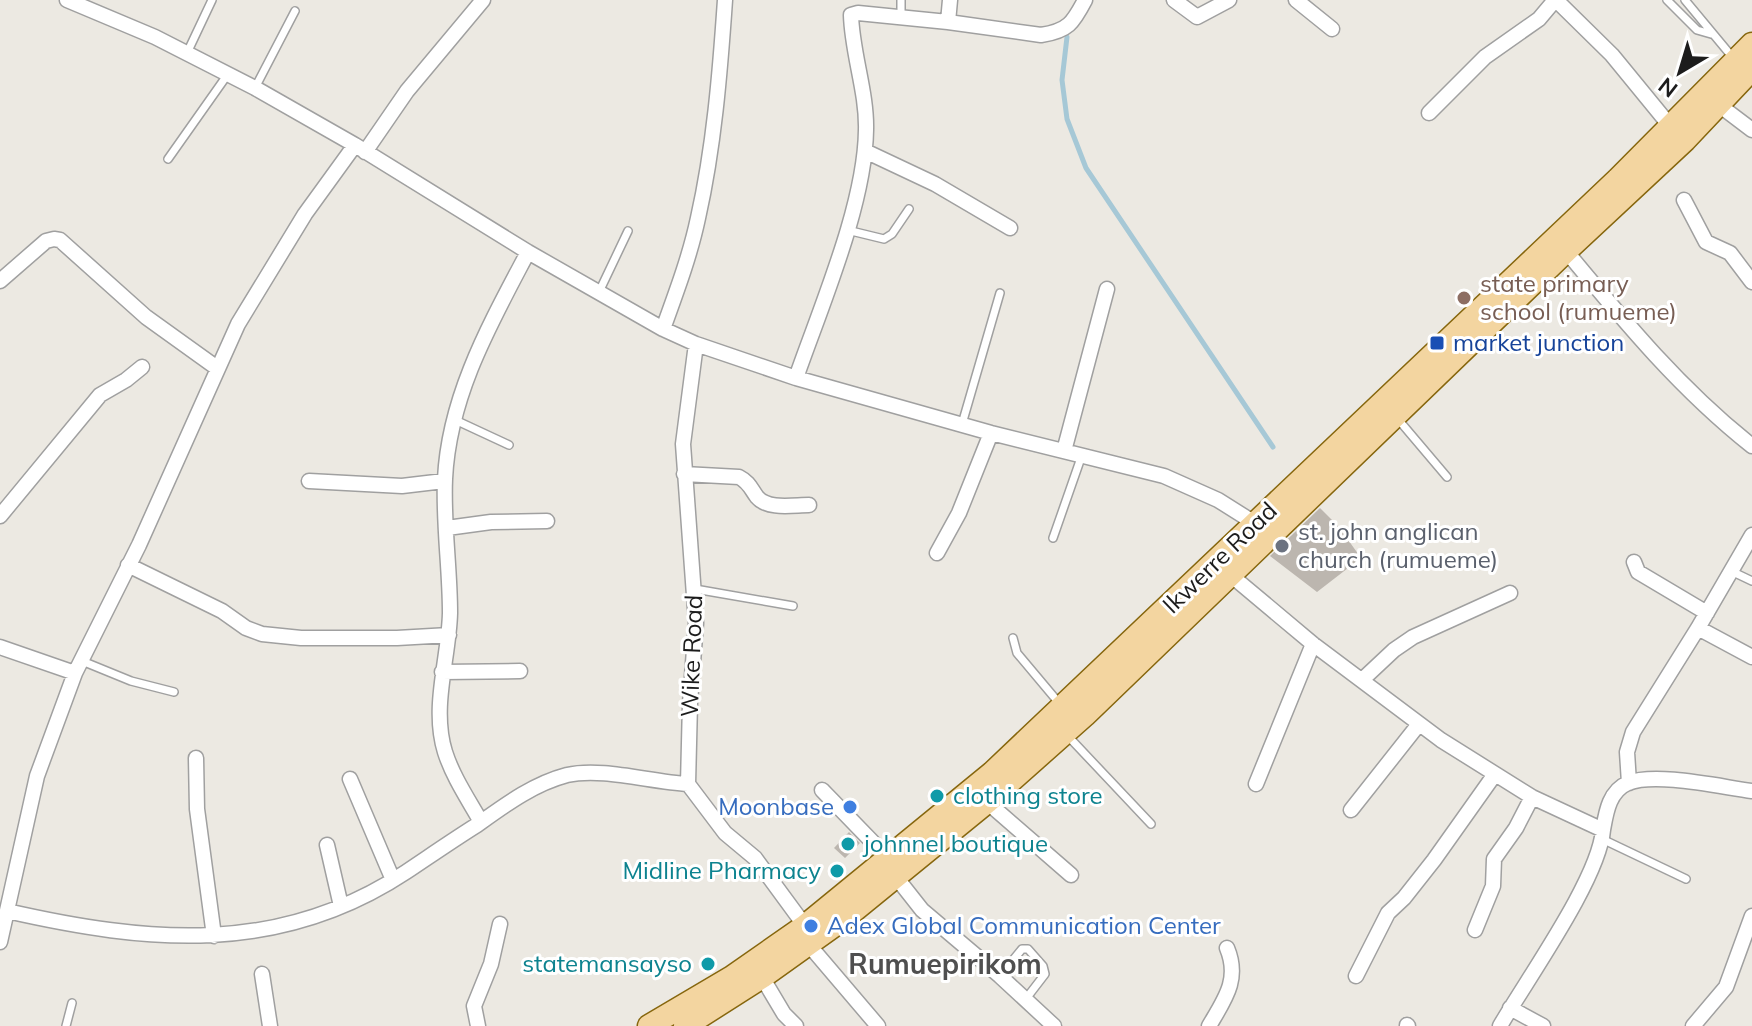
<svg xmlns="http://www.w3.org/2000/svg" width="1752" height="1026" viewBox="0 0 1752 1026" font-family="Mulish,sans-serif">
<style>
.lines{fill:none;stroke-linecap:round;stroke-linejoin:round}
.stream{stroke:#a6c8d6;stroke-width:5}
.building{fill:#bcb6af}
.service-casing{stroke:#a0a0a0;stroke-width:10}
.minor-casing{stroke:#a0a0a0;stroke-width:17}
.primary-casing{stroke:#86660d;stroke-width:25}
.service{stroke:#fff;stroke-width:7}
.minor{stroke:#fff;stroke-width:14}
.primary{stroke:#f3d5a0;stroke-width:22}
.education-dot{fill:#8d6e63;stroke:#fff;stroke-width:3}
.transit-dot{fill:#1a4fb4;stroke:#fff;stroke-width:3}
.worship-dot{fill:#6b7280;stroke:#fff;stroke-width:3}
.culture-dot{fill:#0f9aa8;stroke:#fff;stroke-width:3}
.shop-dot{fill:#3f7fe0;stroke:#fff;stroke-width:3}
.labels{text-anchor:middle;stroke-width:6;stroke-linejoin:round;paint-order:stroke}
.education-label{font-size:24px;fill:#785e54;stroke:#fff;text-anchor:start}
.transit-label{font-size:24px;fill:#164399;stroke:#fff;text-anchor:start}
.worship-label{font-size:24px;fill:#5b616d;stroke:#fff;text-anchor:start}
.street-label{font-size:24px;fill:#1c1c1c;stroke:#fff}
.culture-label{font-size:24px;fill:#0d838f;stroke:#fff;text-anchor:start}
.shop-label{font-size:24px;fill:#366cbe;stroke:#fff;text-anchor:end}
.quarter-label{font-size:28px;font-weight:bold;fill:#4f4f4f;stroke:#fff}
</style>
<rect width="100%" height="100%" fill="#ece9e2"/>
<g class="lines">
<!-- stream -->
<path class="stream" d="M 1067,37 L 1062,80 L 1067,119 L 1086,168 L 1273,447"/>
</g>
<!-- building -->
<path class="building" d="M 1320,508 L 1339,527 L 1361,558 L 1317,592 L 1270,556 Z
M 849,832 L 860,843 L 845,858 L 834,848 Z"/>
<g class="lines">
<defs>
<path id="service" d="M 901,0 L 901,17
M 1667,0 L 1697,30 L 1711,34
M 1685,0 L 1734,59
M 187,53 L 212,0
M 255,88 L 295,11
M 168,159 L 228,74
M 847,230 L 884,239 L 892,234 L 909,209
M 599,292 L 628,231
M 1397,418 L 1447,477
M 453,419 L 509,445
M 962,424 L 1000,293
M 1053,538 L 1082,455
M 1731,571 L 1752,581
M 695,589 L 793,606
M 1013,638 L 1017,653 L 1059,703
M 82,661 L 131,681 L 174,692
M 1066,734 L 1151,824
M 1602,839 L 1686,879
M 1000,976 L 1022,949 L 1028,949 L 1043,966 L 1045,974 L 1025,1000
M 66,1026 L 72,1003"/>
<path id="minor" d="M 67,0 L 155,37 L 255,88 L 355,145 L 528,252 L 663,329 L 696,344 L 796,378 L 991,433 L 1164,476 L 1218,500 L 1261,527
M 1174,0 L 1197,17 L 1229,0
M 1296,0 L 1332,29
M 1556,0 L 1612,55 L 1671,127
M 948,22 L 950,0
M 1719,105 L 1752,130
M 1429,113 L 1485,57 L 1539,19 L 1555,0
M 865,151 L 935,184 L 1010,228
M 365,152 L 407,91 L 483,0
M 1684,200 L 1706,242 L 1730,253 L 1752,282
M 1566,251 C 1624,321 1680,389 1752,446
M 0,281 L 46,241 L 54,239 L 60,240 L 146,317 L 217,368
M 663,329 C 676,293 690,256 698,218 C 714,147 720,73 725,0
M 696,344 L 683,444 L 696,623 L 690,703 L 688,784 L 725,833 L 755,858 L 805,926
M 796,378 C 821,306 865,205 866,130 C 867,92 852,53 851,15 L 858,13 L 948,22 L 1041,35 C 1068,31 1073,23 1085,0
M 1064,451 L 1107,289
M 684,474 L 739,477 C 749,482 751,489 757,497 C 768,510 793,505 809,505
M 309,481 L 402,486 L 444,481
M 0,516 L 100,395 L 126,380 L 142,367
M 447,528 L 491,522 L 547,521
M 937,553 L 959,513 L 991,433
M 1634,562 L 1638,572 L 1707,613
M 128,565 L 222,611 L 246,628 L 262,634 L 301,638 L 397,638 L 449,635
M 1227,572 L 1313,644 L 1441,740 L 1532,797 L 1603,830 C 1606,813 1609,791 1628,783 C 1656,772 1721,787 1752,791
M 1698,628 L 1752,657
M 0,647 L 75,673
M 442,672 L 520,671
M 1362,680 L 1394,650 L 1413,637 L 1510,593
M 196,758 L 197,809 L 214,936
M 350,779 L 393,880
M 1629,783 L 1627,752 L 1633,732 L 1698,628 L 1752,535
M 1256,784 L 1313,644
M 822,790 L 889,859
M 987,802 L 1071,875
M 1351,810 L 1419,724
M 481,822 C 468,799 453,777 445,752 C 431,707 449,658 450,613 C 450,568 443,523 445,479 C 449,396 490,324 528,252
M 327,845 L 341,906
M 896,877 L 922,910 L 1000,976 L 1054,1026
M 7,911 C 148,943 279,956 406,872 C 430,856 453,840 477,825 C 505,805 533,784 567,775 C 602,767 650,782 688,784
M 1475,930 L 1493,886 L 1494,859 L 1516,828 L 1532,797
M 0,942 L 37,776 L 75,673 L 139,545 L 238,324 L 305,214 L 355,145
M 809,945 L 878,1026
M 262,974 L 270,1026
M 1356,976 L 1388,913 L 1404,898 L 1434,860 L 1495,774
M 762,977 L 784,1014 L 796,1026
M 1510,1008 L 1543,1026
M 1407,1025 L 1408,1026
M 478,1026 L 474,1006 L 491,964 L 500,924
M 1209,1026 C 1225,999 1240,979 1227,948
M 1500,1026 C 1527,979 1599,879 1603,830
M 1693,1026 L 1726,987 L 1752,916"/>
<path id="primary" d="M 649,1026 L 732,977 L 805,926 L 992,773 L 1618,179 L 1752,44
M 685,1026 L 762,977 L 846,917 L 987,802 L 1085,715 L 1566,251 L 1685,140 L 1752,69"/>
</defs>
<!-- service casing -->
<use href="#service" class="service-casing"/>
<!-- minor casing -->
<use href="#minor" class="minor-casing"/>
<!-- primary casing -->
<use href="#primary" class="primary-casing"/>
<!-- service -->
<use href="#service" class="service"/>
<!-- minor -->
<use href="#minor" class="minor"/>
<!-- primary -->
<use href="#primary" class="primary"/>
</g>
<!-- markers -->
<circle class="education-dot" cx="1464" cy="298" r="8"/>
<rect class="transit-dot" x="1429" y="335" width="16" height="16" rx="4"/>
<circle class="worship-dot" cx="1282" cy="546" r="8"/>
<g class="culture-dot">
<circle cx="937" cy="796" r="8"/>
<circle cx="848" cy="844" r="8"/>
<circle cx="837" cy="871" r="8"/>
<circle cx="708" cy="964" r="8"/>
</g>
<g class="shop-dot">
<circle cx="850" cy="807" r="8"/>
<circle cx="811" cy="926" r="8"/>
</g>
<g class="labels">
<!-- education labels -->
<g class="education-label">
<text x="1480" y="292">state primary<tspan x="1480" dy="28">school (rumueme)</tspan></text>
</g>
<!-- transit labels -->
<g class="transit-label">
<text x="1453" y="351">market junction</text>
</g>
<!-- worship labels -->
<g class="worship-label">
<text x="1298" y="540">st. john anglican<tspan x="1298" dy="28">church (rumueme)</tspan></text>
</g>
<!-- street labels -->
<g class="street-label">
<text transform="translate(1220 558) rotate(-44)" y="8">Ikwerre Road</text>
<text transform="translate(692 656) rotate(-88)" y="8">Wike Road</text>
</g>
<!-- culture labels -->
<g class="culture-label">
<text x="953" y="804">clothing store</text>
<text x="864" y="852">johnnel boutique</text>
<text x="821" y="879" text-anchor="end">Midline Pharmacy</text>
<text x="692" y="972" text-anchor="end">statemansayso</text>
</g>
<!-- shop labels -->
<g class="shop-label">
<text x="834" y="815">Moonbase</text>
<text x="827" y="934" text-anchor="start">Adex Global Communication Center</text>
</g>
<!-- quarter labels -->
<g class="quarter-label">
<text x="945" y="974">Rumuepirikom</text>
</g>
</g>
<!-- north arrow -->
<g transform="translate(1680 72) rotate(218)" stroke="#ffffff" stroke-width="6" paint-order="stroke">
<path d="M0-6L14 30L0 20L-14 30Z" fill="#1c1c1c"/>
<text y="-12" font-size="22" font-weight="bold" text-anchor="middle" fill="#1c1c1c">N</text>
</g>
</svg>
